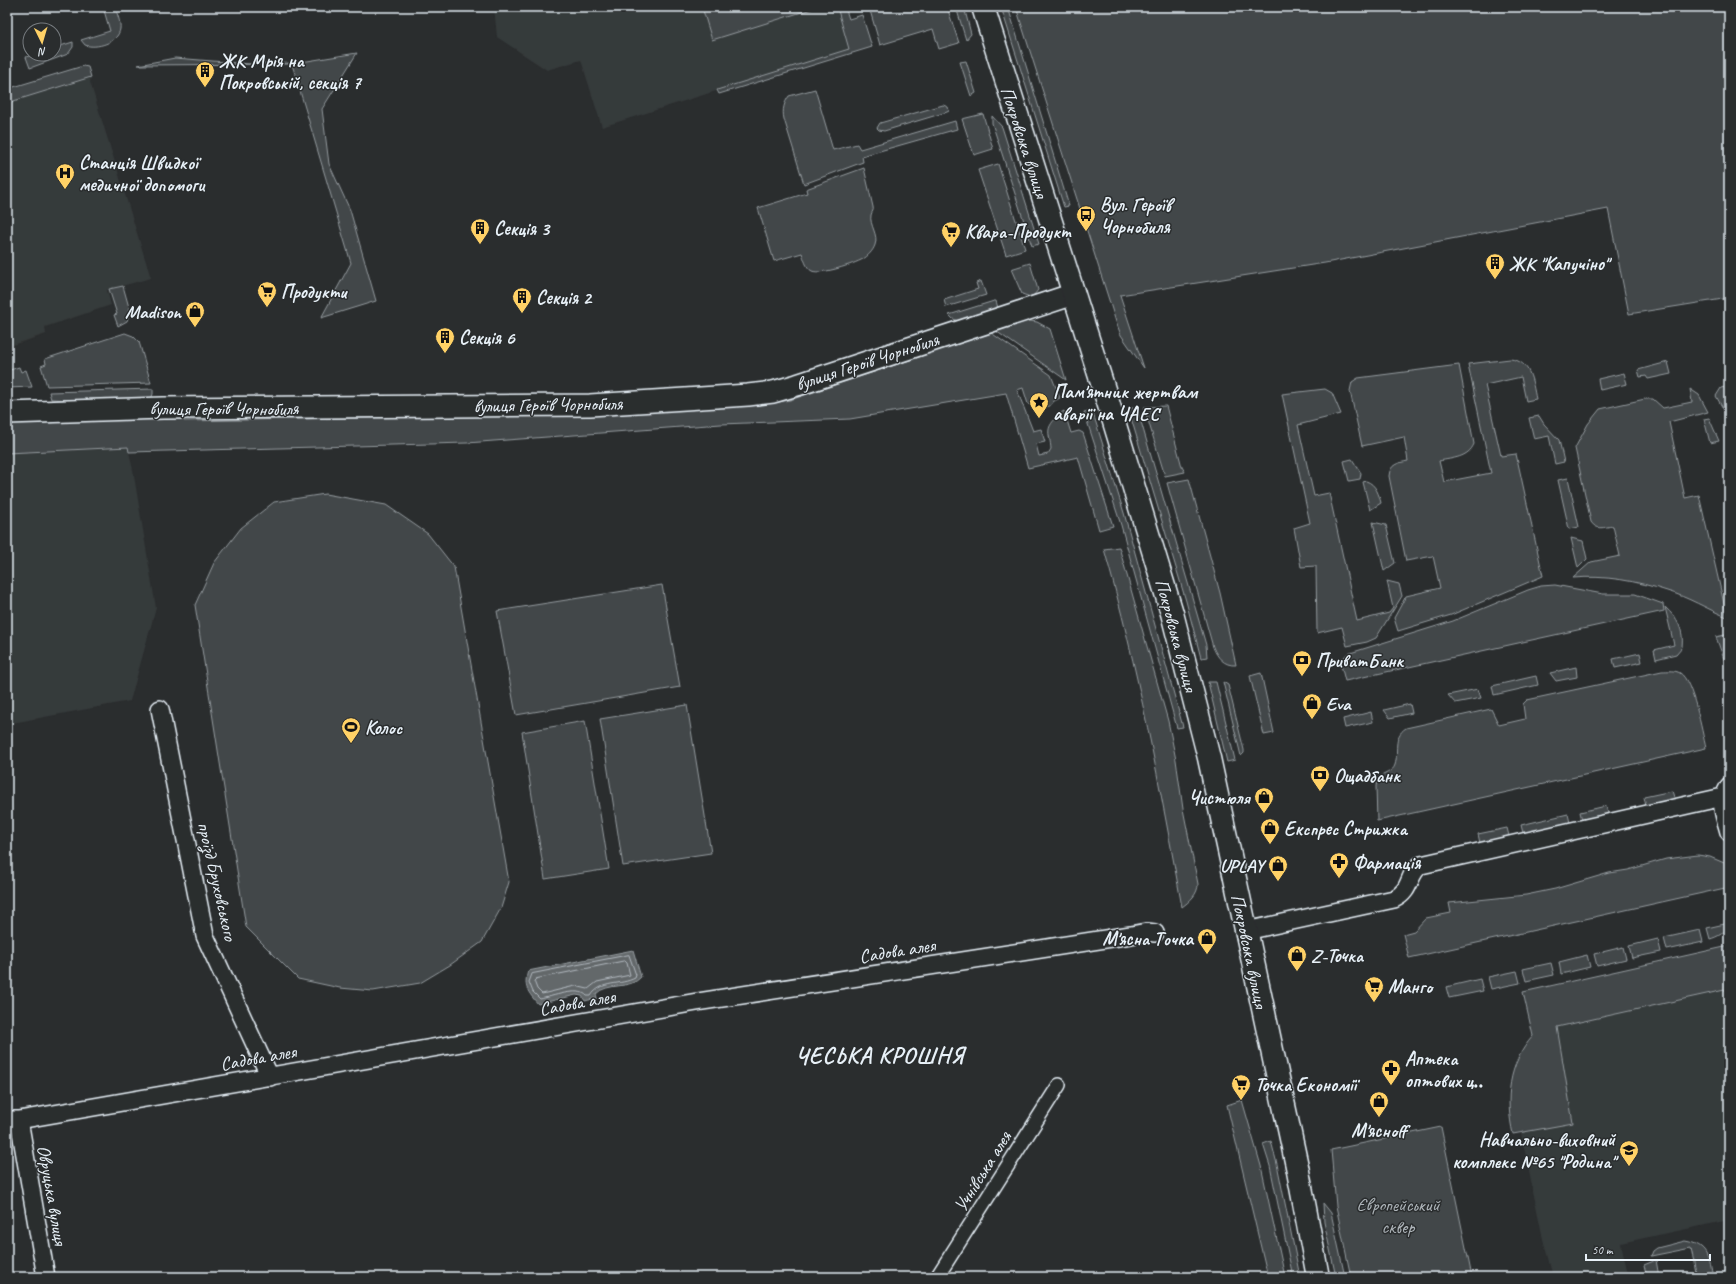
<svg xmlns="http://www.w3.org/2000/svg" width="1736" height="1284" viewBox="0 0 1736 1284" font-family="Caveat,sans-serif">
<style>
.built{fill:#363a3b}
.green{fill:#424648;stroke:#959ca0}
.water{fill:#63686b;stroke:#989fa3}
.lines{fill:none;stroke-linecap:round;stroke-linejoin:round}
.shore{stroke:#b3bac0;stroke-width:1}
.pedestrian-casing{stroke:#e8f1f8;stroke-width:16}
.minor-casing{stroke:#e8f1f8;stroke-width:20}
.tertiary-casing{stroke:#e8f1f8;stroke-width:24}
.trunk-casing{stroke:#e8f1f8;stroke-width:25}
.pedestrian{stroke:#2a2d2e;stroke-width:13}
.minor{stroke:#2a2d2e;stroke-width:17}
.tertiary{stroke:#2a2d2e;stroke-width:21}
.trunk{stroke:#2a2d2e;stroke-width:22}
.labels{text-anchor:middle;stroke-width:3;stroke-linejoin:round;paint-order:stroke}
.poi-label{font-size:19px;font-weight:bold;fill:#e8f1f8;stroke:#2a2d2e;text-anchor:start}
.street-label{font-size:19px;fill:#e8f1f8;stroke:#2a2d2e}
.park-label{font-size:19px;fill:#aeb5ba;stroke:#2a2d2e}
.district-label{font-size:23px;font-weight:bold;letter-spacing:1px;fill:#e8f1f8;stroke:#2a2d2e}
</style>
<rect width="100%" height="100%" fill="#2a2d2e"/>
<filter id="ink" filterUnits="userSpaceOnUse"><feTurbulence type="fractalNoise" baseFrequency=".025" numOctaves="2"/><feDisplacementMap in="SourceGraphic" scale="8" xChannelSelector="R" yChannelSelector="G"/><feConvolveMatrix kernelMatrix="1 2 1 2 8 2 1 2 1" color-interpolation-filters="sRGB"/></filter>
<g filter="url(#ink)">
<!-- built -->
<path class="built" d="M 494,7 L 837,7 L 849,49 L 602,127 L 581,60 L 547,70 L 497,37 Z
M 91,77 L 90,82 L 151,278 L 107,290 L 111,305 L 45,327 L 46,334 L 7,347 L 7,103 Z
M 128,447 L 133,470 L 156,608 L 130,701 L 7,724 L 7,453 Z
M 1729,989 L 1729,1220 L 1621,1243 L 1628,1274 L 1611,1277 L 1553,1277 L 1543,1239 L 1517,1114 L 1544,1030 Z"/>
<!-- green -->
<path class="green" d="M 103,7 L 115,7 C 117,14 121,22 120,29 C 118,43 96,49 85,45 L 81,40 L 110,31 Z
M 702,7 L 818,7 L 712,40 Z
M 837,7 L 845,7 L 849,19 L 862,15 L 872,47 L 719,94 L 717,90 L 849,49 Z
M 869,7 L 947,7 L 959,43 L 939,49 L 933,29 L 880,45 Z
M 956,7 L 964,7 L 971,34 L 966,40 Z
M 1001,7 L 1008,7 L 1069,206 L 1064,207 Z
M 1016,7 L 1729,7 L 1729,298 L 1629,314 L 1608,209 L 1325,263 L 1120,295 L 1144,368 L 1121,335 L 1116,322 Z
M 73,42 L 73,47 L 68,54 L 30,68 L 26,57 L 36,54 L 54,54 L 54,48 Z
M 357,53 L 322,109 L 329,164 L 350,210 L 376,301 L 321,318 L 351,263 L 292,64 L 138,65 L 175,58 L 250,64 L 295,63 Z
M 966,61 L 976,93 L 971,96 L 960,62 Z
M 83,66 L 88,67 L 91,77 L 7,103 L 7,89 Z
M 815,89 L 833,150 L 857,144 L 860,149 L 955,121 L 957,129 L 862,156 L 863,162 L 804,184 L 784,119 C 782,110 784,103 789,96 Z
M 943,105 L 948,107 L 949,111 L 947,112 L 884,131 L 879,130 L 877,128 L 880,123 Z
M 983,114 L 993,149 L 974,155 L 962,119 Z
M 992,116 L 1002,127 L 1039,244 L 1032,246 L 992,123 Z
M 998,164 L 1025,249 L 1006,255 L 978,170 Z
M 864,168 L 873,207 C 874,211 872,211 871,215 C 869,225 879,235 875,245 C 873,251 868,256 863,259 C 854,264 822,275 812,271 C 806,268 804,258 802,253 L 774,261 L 758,208 L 807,193 L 806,189 Z
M 1030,263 L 1038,290 L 1034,295 L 1030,297 L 1022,294 L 1011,269 Z
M 981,281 L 986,295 L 946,307 L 944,300 L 978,289 L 976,283 Z
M 123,286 L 130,311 L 127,321 L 118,326 L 114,315 L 117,314 L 109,289 Z
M 994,301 L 996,301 L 998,308 L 959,321 L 953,319 L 949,315 Z
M 1024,320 L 1037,322 L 1050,329 L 1066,380 L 993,329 Z
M 987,330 L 1051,375 L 1060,398 L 1054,401 L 1050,406 L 1040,407 L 1028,404 L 1023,388 L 1017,390 L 1033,431 L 1041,429 L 1045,442 L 1036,444 L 1039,456 L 1048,454 L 1051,449 C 1050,433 1044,430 1057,417 C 1060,414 1060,413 1064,411 L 1071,433 L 1079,431 L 1083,433 L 1113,526 L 1099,530 L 1078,457 L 1028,468 L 1006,393 L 850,419 L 721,424 L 467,443 L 129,452 L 128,447 L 7,453 L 7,423 L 183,416 L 184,421 L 599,414 L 761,405 L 790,400 L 922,356 L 932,349 Z
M 125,333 L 133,336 L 139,342 L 151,383 L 47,386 L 41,366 L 46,364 L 45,359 Z
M 1510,359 C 1531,361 1532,381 1536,399 L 1526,401 L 1521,377 L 1485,385 L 1501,456 L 1516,454 L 1543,576 L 1451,615 L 1398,631 L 1394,618 L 1406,596 L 1440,588 L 1433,556 L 1406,561 L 1389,476 C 1390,464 1398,463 1408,461 L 1404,437 L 1362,446 L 1350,391 L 1352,382 L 1358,378 L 1459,365 L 1474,444 C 1468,458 1453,458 1439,461 L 1444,482 L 1491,473 L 1468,364 Z
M 1668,362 L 1671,374 L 1648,379 L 1646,376 L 1640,377 L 1638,370 Z
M 19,367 L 21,372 L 26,370 L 32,387 L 7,388 L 7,371 Z
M 1624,373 L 1627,384 L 1600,390 L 1598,379 Z
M 1729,386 L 1729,419 L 1716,396 L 1721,388 Z
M 153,389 L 153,394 L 151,399 L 89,401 L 51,399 L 49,392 Z
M 1325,389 L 1332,393 L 1341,414 L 1298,425 L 1314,496 L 1329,493 L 1357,621 L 1389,613 L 1393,608 L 1387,581 L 1399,584 L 1402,596 L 1376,638 L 1367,642 L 1347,646 L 1342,627 L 1317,633 L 1316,566 L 1301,567 L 1294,528 L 1310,523 L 1282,394 Z
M 1690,389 L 1699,395 L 1708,412 L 1669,422 L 1685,498 L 1699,495 L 1727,617 C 1707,609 1688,597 1667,591 C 1637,581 1605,575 1573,578 L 1591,562 L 1620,556 L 1613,526 C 1604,527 1597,531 1591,522 L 1575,448 L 1588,424 L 1600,409 L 1645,399 L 1653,399 L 1663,408 L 1692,402 Z
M 1166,406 L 1182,467 L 1185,472 L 1165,476 L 1144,407 Z
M 1128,408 L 1137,408 L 1206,645 L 1207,657 L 1201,658 L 1186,601 Z
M 1092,410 L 1124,513 L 1183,727 L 1177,728 L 1121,525 L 1084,412 Z
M 1539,416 L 1544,424 L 1559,440 L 1564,462 L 1555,464 L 1549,436 L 1534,439 L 1529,418 Z
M 1709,418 L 1719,441 L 1710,443 L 1704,419 Z
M 1352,459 L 1361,473 L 1360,479 L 1349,481 L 1344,461 Z
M 1568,478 L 1579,527 L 1569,529 L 1558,480 Z
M 1189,479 L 1220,593 L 1236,665 C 1224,666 1217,657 1213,647 L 1167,483 Z
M 1366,481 C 1376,484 1379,495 1381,503 L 1370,510 L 1363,482 Z
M 325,494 L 386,505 L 428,534 L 454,567 L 509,882 L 501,908 L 482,942 L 450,965 L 420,983 L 373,991 L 340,988 L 298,979 L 246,927 L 195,605 L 214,563 L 241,528 L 274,502 Z
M 1373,522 L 1386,525 L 1395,563 L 1384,571 Z
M 1571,538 L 1583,541 L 1587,559 L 1578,568 Z
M 1119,547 L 1168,721 L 1176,760 L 1183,809 L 1198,884 C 1198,894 1190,901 1182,907 C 1160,787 1138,667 1104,549 Z
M 662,585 L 680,687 L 516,715 L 497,611 Z
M 1555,585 L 1603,594 L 1635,594 L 1663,604 L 1664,611 L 1345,681 L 1340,661 L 1347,654 L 1453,621 L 1528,590 L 1541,586 Z
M 1665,607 C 1678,619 1684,630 1682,647 L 1676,654 L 1656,659 L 1654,650 L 1674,645 Z
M 1729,634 L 1729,664 L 1725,662 L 1716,637 Z
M 1640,653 L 1642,662 L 1615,668 L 1613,659 Z
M 1576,667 L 1577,677 L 1556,681 L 1550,673 Z
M 1662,671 C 1668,671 1675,670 1680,673 C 1693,681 1702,732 1706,748 L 1377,821 L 1376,786 L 1378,778 C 1383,774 1393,772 1395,765 C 1399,752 1392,737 1406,728 L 1491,709 L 1499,725 L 1525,719 L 1523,704 L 1527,700 Z
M 1261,673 L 1274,733 L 1264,735 L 1250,676 Z
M 1536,676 L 1538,685 L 1494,695 L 1492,686 Z
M 1208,682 L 1216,682 L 1235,760 L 1227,762 Z
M 1223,682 L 1228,685 L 1244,750 L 1244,753 L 1241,756 Z
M 1478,689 L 1481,698 L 1455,703 L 1448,695 Z
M 1410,704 L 1412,713 L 1390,718 L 1384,710 Z
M 687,705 L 711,853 L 623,866 L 600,719 Z
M 1371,712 L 1373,722 L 1345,728 L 1343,719 Z
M 585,721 L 609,869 L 545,879 L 522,732 Z
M 1672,791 L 1675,800 L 1646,806 L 1644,797 Z
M 1606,806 L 1608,814 L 1582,820 L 1580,812 Z
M 1568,814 L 1570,823 L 1523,833 L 1521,825 Z
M 1507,828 L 1509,836 L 1480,843 L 1478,834 Z
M 1698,855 L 1710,857 L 1729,865 L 1729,904 L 1725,888 L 1409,958 L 1403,934 L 1414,931 L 1426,918 L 1451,913 L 1449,903 L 1526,895 L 1555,889 L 1609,873 L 1628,870 L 1666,859 Z
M 1729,923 C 1728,932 1717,937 1710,939 L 1707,928 Z
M 1700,930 L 1703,942 L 1667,950 L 1664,938 Z
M 1658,939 L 1661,952 L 1632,958 L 1629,946 Z
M 1729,946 L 1729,989 L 1557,1027 L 1573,1123 L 1513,1134 C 1505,1099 1508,1064 1533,1036 L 1523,992 Z
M 1623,947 L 1626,959 L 1597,966 L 1594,954 Z
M 1587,955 L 1590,967 L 1561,974 L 1559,962 Z
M 1551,963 L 1554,975 L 1526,981 L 1523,969 Z
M 1517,971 L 1520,983 L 1491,989 L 1488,977 Z
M 1480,979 L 1483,991 L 1449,998 L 1446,987 Z
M 1242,1100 L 1261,1166 L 1285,1277 L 1268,1277 L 1227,1105 Z
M 1441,1127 L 1472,1277 L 1351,1277 L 1336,1206 L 1331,1150 Z
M 1271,1141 L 1277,1164 L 1300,1277 L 1293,1277 L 1270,1166 L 1263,1144 Z
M 1323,1203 L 1331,1213 L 1345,1277 L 1336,1277 L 1324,1222 Z
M 1685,1241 C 1709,1245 1708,1257 1712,1277 L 1697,1277 L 1691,1248 L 1651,1256 L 1653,1251 L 1657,1248 Z
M 1656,1260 L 1659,1277 L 1647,1277 L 1644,1265 Z"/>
<!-- water -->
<path class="water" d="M 633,950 L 641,977 C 630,990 607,982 596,994 L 597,998 L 585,1001 L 582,996 L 576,995 L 538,1004 C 528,992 523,987 528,971 Z"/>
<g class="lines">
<!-- shore -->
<path class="shore" d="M 629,955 L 636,975 L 635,978 C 620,986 601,980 591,996 L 587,996 C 579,986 551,997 540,999 L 533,992 L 529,982 L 532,974 Z
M 625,961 L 627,963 L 630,975 L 597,982 L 588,989 L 575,986 L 542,994 L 537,989 L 534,981 L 536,979 Z"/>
<defs>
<path id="pedestrian" d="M 937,1277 L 1059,1085"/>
<path id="minor" d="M 160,709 L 205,936 L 270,1077
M 1729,786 C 1718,805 1724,813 1729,832
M 1246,931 L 1394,899 C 1413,890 1407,873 1421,865 L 1723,797
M 7,1120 L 19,1120 L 697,1002 L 1131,935 L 1147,932 L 1155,933
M 19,1120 L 46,1277"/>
<path id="tertiary" d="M 7,413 L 163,408 L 590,405 L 748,395 L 773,392 L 797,385 L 1074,294"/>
<path id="trunk" d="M 983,7 L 1108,402 L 1172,613 L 1209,758 L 1297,1166 L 1318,1277"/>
</defs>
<!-- pedestrian casing -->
<use href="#pedestrian" class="pedestrian-casing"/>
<!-- minor casing -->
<use href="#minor" class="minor-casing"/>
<!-- tertiary casing -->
<use href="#tertiary" class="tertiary-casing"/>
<!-- trunk casing -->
<use href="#trunk" class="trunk-casing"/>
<!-- pedestrian -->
<use href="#pedestrian" class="pedestrian"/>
<!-- minor -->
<use href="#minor" class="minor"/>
<!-- tertiary -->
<use href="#tertiary" class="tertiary"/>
<!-- trunk -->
<use href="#trunk" class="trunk"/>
</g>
</g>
<!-- icons -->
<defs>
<symbol id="building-pin" viewBox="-11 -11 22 30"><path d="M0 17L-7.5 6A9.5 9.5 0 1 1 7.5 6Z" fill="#ffd166" stroke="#2a2d2e"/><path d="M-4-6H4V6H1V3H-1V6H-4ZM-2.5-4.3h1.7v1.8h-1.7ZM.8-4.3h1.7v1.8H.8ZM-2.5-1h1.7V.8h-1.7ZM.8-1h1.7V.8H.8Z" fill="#111"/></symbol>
<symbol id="hospital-pin" viewBox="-11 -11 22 30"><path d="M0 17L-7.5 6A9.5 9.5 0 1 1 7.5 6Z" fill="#ffd166" stroke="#2a2d2e"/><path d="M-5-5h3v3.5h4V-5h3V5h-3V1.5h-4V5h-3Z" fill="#111"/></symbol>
<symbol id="bus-pin" viewBox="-11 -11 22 30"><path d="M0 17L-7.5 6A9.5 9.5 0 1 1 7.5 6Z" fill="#ffd166" stroke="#2a2d2e"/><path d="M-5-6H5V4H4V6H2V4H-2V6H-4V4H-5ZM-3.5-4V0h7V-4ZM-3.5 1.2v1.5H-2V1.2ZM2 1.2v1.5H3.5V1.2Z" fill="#111"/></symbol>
<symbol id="supermarket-pin" viewBox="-11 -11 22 30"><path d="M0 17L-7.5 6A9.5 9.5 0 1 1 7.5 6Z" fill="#ffd166" stroke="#2a2d2e"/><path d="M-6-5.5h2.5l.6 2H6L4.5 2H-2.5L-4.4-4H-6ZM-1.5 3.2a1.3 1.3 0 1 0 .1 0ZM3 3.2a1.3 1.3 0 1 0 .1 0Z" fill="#111"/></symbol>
<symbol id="shop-pin" viewBox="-11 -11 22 30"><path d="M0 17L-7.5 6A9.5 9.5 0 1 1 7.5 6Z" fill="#ffd166" stroke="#2a2d2e"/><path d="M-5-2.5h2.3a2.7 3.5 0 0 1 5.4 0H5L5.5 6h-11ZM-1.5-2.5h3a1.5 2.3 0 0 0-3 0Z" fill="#111"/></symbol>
<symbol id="sight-pin" viewBox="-11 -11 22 30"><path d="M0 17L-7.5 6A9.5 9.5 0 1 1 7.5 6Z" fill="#ffd166" stroke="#2a2d2e"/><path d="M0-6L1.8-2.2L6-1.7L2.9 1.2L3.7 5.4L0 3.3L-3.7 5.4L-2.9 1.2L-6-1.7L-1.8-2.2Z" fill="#111"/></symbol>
<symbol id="bank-pin" viewBox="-11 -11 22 30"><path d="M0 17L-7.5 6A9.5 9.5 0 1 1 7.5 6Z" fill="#ffd166" stroke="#2a2d2e"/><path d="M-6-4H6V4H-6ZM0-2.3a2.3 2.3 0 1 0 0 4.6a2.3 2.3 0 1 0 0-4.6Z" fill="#111"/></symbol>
<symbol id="stadium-pin" viewBox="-11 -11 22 30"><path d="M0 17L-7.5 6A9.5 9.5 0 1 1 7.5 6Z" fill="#ffd166" stroke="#2a2d2e"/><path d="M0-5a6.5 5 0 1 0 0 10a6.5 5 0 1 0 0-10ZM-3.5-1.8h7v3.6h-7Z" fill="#111"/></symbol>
<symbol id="pharmacy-pin" viewBox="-11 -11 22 30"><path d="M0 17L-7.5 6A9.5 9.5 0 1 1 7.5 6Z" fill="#ffd166" stroke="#2a2d2e"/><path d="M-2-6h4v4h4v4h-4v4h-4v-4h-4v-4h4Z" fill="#111"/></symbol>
<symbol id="school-pin" viewBox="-11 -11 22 30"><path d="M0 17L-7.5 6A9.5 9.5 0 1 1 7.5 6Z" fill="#ffd166" stroke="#2a2d2e"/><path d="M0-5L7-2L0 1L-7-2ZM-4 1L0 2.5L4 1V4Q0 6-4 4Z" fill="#111"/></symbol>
</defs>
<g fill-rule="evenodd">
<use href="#building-pin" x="194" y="60" width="22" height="30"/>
<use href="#hospital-pin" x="54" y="162" width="22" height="30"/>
<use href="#bus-pin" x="1075" y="204" width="22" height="30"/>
<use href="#building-pin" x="469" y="217" width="22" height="30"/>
<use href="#supermarket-pin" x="940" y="220" width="22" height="30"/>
<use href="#building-pin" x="1484" y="252" width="22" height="30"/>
<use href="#supermarket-pin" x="256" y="280" width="22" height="30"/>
<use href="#building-pin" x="511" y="286" width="22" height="30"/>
<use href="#shop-pin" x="184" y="300" width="22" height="30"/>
<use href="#building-pin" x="434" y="326" width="22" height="30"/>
<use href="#sight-pin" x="1028" y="391" width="22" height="30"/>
<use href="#bank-pin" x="1291" y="649" width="22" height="30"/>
<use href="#shop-pin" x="1301" y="692" width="22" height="30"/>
<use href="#stadium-pin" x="340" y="716" width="22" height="30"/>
<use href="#bank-pin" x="1309" y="764" width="22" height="30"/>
<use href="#shop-pin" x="1253" y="786" width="22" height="30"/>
<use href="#shop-pin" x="1259" y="817" width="22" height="30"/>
<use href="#pharmacy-pin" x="1328" y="851" width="22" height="30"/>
<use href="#shop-pin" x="1267" y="854" width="22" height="30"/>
<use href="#shop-pin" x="1196" y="927" width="22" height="30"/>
<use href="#shop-pin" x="1286" y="944" width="22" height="30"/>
<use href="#supermarket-pin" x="1363" y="975" width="22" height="30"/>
<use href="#pharmacy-pin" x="1380" y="1058" width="22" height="30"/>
<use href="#supermarket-pin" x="1230" y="1073" width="22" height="30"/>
<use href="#shop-pin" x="1368" y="1090" width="22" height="30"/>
<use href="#school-pin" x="1618" y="1139" width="22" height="30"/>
</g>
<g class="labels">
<!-- poi labels -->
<g class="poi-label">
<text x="219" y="67">ЖК Мрія на<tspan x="219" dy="22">Покровській, секція 7</tspan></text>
<text x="79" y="169">Станція Швидкої<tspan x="79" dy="22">медичної допомоги</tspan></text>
<text x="1100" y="211">Вул. Героїв<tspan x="1100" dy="22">Чорнобиля</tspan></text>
<text x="494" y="235">Секція 3</text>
<text x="965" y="238">Квара-Продукт</text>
<text x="1509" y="270">ЖК "Капучіно"</text>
<text x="281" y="298">Продукти</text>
<text x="536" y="304">Секція 2</text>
<text x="181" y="318" text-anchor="end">Madison</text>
<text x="459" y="344">Секція 6</text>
<text x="1053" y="398">Пам'ятник жертвам<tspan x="1053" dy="22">аварії на ЧАЕС</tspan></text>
<text x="1316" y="667">ПриватБанк</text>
<text x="1326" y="710">Eva</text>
<text x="365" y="734">Колос</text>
<text x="1334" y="782">Ощадбанк</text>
<text x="1250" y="804" text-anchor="end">Чистюля</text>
<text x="1284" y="835">Експрес Стрижка</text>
<text x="1353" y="869">Фармація</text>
<text x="1264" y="872" text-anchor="end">UPLAY</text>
<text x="1193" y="945" text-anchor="end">М'ясна Точка</text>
<text x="1311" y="962">Z-Точка</text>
<text x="1388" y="993">Манго</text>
<text x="1405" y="1065">Аптека<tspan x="1405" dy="22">оптових ц‥</tspan></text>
<text x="1255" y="1091">Точка Економії</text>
<text x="1379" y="1137" text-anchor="middle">М'ясноff</text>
<text x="1615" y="1146" text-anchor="end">Навчально-виховний<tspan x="1615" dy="22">комплекс №65 "Родина"</tspan></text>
</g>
<!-- street labels -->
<g class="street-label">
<text transform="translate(1025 142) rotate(72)" y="7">Покровська вулиця</text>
<text transform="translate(867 361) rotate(-18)" y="7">вулиця Героїв Чорнобиля</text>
<text transform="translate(548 404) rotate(-1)" y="7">вулиця Героїв Чорнобиля</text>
<text x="224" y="415">вулиця Героїв Чорнобиля</text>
<text transform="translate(1177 635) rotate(75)" y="7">Покровська вулиця</text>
<text transform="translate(218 881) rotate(77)" y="7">проїзд Бруховського</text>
<text transform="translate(897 950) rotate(-9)" y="7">Садова алея</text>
<text transform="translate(1250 951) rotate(78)" y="7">Покровська вулиця</text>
<text transform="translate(577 1002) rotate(-10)" y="7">Садова алея</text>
<text transform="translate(258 1057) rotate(-10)" y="7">Садова алея</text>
<text transform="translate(982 1171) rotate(-58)" y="7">Учнівська алея</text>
<text transform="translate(53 1195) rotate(80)" y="7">Овруцька вулиця</text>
</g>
<!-- park labels -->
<g class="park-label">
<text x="1398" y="1211">Європейський<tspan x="1398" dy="22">сквер</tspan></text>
</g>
<!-- district labels -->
<g class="district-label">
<text x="880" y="1063">ЧЕСЬКА КРОШНЯ</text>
</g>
</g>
<!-- margin -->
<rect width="1736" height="1284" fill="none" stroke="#2a2d2e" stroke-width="24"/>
<rect x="12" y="12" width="1712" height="1260" fill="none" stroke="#e8f1f8" stroke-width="1.5" filter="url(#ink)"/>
<!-- north arrow -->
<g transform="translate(42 42) rotate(175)"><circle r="19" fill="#2a2d2e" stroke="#767b7f"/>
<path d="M0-3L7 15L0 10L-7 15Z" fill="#ffd166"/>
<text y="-6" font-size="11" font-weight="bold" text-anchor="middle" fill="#e8f1f8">N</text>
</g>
<!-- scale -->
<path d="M1586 1254v6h124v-6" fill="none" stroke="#e8f1f8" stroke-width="2"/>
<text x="1592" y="1254" font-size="12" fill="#e8f1f8" stroke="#2a2d2e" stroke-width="3" paint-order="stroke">50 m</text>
</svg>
